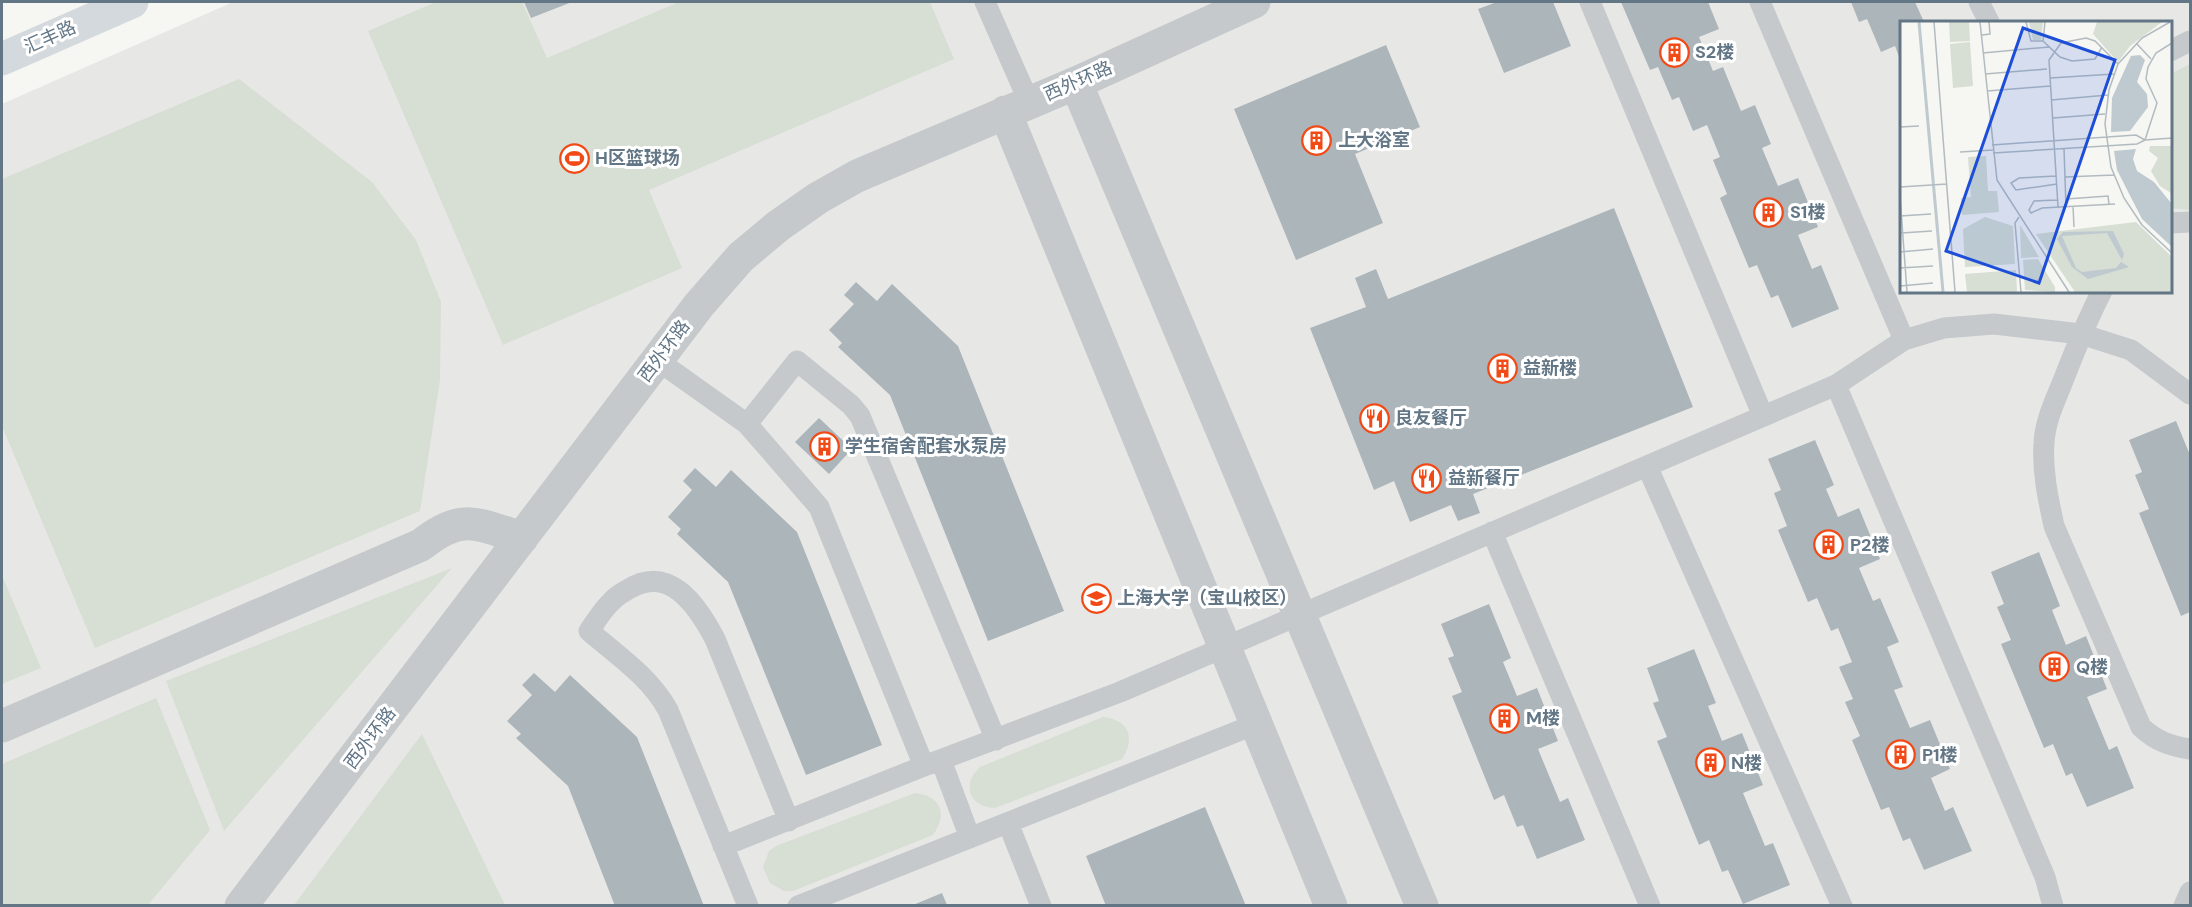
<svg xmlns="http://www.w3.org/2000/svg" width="2192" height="907" viewBox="0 0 2192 907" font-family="'DM Sans','Noto Sans SC',sans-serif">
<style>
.built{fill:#e7e8e6;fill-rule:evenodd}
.green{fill:#d7ded3}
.building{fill:#acb5ba}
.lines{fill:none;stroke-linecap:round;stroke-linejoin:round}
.lane{stroke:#c5c9cc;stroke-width:21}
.street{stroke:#c5c9cc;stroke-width:33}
.secondary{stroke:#d3d9dd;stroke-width:33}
.labels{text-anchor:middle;stroke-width:6;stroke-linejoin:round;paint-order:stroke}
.street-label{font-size:18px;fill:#627686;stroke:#fff}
.poi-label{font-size:18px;font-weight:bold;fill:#627686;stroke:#fff;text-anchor:start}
.inset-river{fill:none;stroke:#becacf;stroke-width:3}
.inset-road{fill:none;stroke:#b2bbc0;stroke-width:1.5}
.view{fill:#1d4ed8;fill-opacity:0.15;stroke:#1d4ed8;stroke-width:3}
.inset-edge{fill:none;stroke:#627686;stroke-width:3}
</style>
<rect width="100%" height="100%" fill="#f6f6f2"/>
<!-- built -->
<path class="built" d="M 233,2 L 2190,2 L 2190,905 L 2,905 L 2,104 ZM 1901,22 L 2170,22 L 2170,291 L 1901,291 Z"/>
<!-- green -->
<path class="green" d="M 436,2 L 522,2 L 547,58 L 679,2 L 930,2 L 954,59 L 649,190 L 682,268 L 503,345 L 368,31 Z
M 2190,64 L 2190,210 L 2170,208 L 2170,74 Z
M 239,79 L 372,182 L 416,240 L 441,302 L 440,380 L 420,511 L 95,648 L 2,426 L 2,179 Z
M 452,568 L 224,831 L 166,681 Z
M 2,575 L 41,668 L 2,684 Z
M 156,698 L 210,830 L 148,905 L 2,905 L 2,764 Z
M 1103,717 C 1129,720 1136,738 1122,759 L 995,808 C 969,807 961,784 980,767 Z
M 422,734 L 505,905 L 294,905 Z
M 915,793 C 941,796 948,814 933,835 L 793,891 L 784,891 L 770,883 L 763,867 L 769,851 L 776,846 Z"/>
<!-- building -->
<path class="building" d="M 524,2 L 572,2 L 531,18 Z
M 1497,2 L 1553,2 L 1571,46 L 1504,73 L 1478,9 Z
M 1621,2 L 1708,2 L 1719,29 L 1699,37 L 1713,71 L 1723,67 L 1741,111 L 1755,105 L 1771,144 L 1762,148 L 1778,186 L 1798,178 L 1818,227 L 1798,235 L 1812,269 L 1821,265 L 1839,309 L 1792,328 L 1778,295 L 1771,298 L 1757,265 L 1749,268 L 1720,198 L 1727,194 L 1713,160 L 1720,157 L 1707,125 L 1693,131 L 1679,97 L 1672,100 L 1658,67 L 1650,70 Z
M 1851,2 L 1915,2 L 1924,22 L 1901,22 L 1901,62 L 1895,46 L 1881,52 L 1867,19 L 1859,22 Z
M 1386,45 L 1420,127 L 1355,154 L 1383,223 L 1296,260 L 1234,109 Z
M 1614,208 L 1693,407 L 1473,494 L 1480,513 L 1458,521 L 1451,505 L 1410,522 L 1394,481 L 1374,490 L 1310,328 L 1366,307 L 1355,278 L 1376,269 L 1388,299 Z
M 856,282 L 877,301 L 892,284 L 958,346 L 1064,611 L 988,641 L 890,395 L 838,347 L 842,343 L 829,330 L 854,304 L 844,295 Z
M 819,418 L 852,449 L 829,474 L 795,442 Z
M 2176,421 L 2190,455 L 2190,612 L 2181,616 L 2139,513 L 2149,509 L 2135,475 L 2142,472 L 2129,440 Z
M 1815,440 L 1834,485 L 1826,489 L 1838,517 L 1859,508 L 1880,559 L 1859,568 L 1873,601 L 1880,598 L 1899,642 L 1887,647 L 1903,687 L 1894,690 L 1910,728 L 1930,720 L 1950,769 L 1931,778 L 1945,811 L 1953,807 L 1972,851 L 1924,870 L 1910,838 L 1903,841 L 1889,807 L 1881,810 L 1852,740 L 1860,736 L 1845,702 L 1853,699 L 1839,667 L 1852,662 L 1838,628 L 1831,631 L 1817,598 L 1808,602 L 1778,530 L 1787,526 L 1774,493 L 1781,490 L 1768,459 Z
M 695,468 L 716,487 L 731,470 L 797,532 L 882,745 L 806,775 L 728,582 L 677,534 L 681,529 L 668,517 L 692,490 L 683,481 Z
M 2039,552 L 2060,606 L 2052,610 L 2066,645 L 2086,636 L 2107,689 L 2087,697 L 2109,750 L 2117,746 L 2134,788 L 2087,807 L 2072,773 L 2066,776 L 2053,744 L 2044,748 L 2001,644 L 2011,640 L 1997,607 L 2004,604 L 1991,572 Z
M 1489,604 L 1511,658 L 1503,662 L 1517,696 L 1537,688 L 1558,741 L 1538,749 L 1560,802 L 1568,798 L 1585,840 L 1537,859 L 1523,825 L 1517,827 L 1504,795 L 1494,800 L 1452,696 L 1462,692 L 1448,658 L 1454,656 L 1441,624 Z
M 1694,649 L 1716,703 L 1708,706 L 1722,741 L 1742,733 L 1763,785 L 1743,793 L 1765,846 L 1773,843 L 1790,885 L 1743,904 L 1728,870 L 1722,872 L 1709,840 L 1699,845 L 1657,741 L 1667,737 L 1653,703 L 1659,701 L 1647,668 Z
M 534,673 L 555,692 L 570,675 L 637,737 L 704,906 L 615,906 L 568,786 L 516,738 L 521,734 L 507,721 L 532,695 L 522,685 Z
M 1205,807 L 1246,906 L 1106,906 L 1086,856 Z
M 942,893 L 947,905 L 913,905 Z"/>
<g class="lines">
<!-- lane -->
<path class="lane" d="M 985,2 L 1029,102
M 1590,2 L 1763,416
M 1760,2 L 1904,340
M 1979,2 L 1989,22
M 2170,51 L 2190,41
M 2170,223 L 2190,222
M 2102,291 C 2087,320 2075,350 2063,381 C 2055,401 2045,421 2044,443 C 2042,471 2048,498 2054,526 L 2141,727 C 2156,741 2170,746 2190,749
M 657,360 L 747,424
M 1836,385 L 2045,877 L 2053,906
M 1647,466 L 1842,906
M 1492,532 L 1650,906
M 941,760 L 970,838
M 924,766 L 819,507 L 747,424 L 797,361 L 851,405 L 860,416 L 996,740
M 1008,823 L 1041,906
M 723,846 L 924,766 L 1120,692 L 1836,385 L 1904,340 L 1944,328 L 1994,324 L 2081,334 L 2131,350 L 2190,394
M 748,906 L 668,710 C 650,677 617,655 589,631 C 596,621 603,609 612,601 C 616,596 622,593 627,590 C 669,563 697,605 715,639 L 789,821
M 798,906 L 1256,724
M 2184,906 L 2190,892"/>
<!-- street -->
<path class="street" d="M 1076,83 L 1422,906
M 1005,112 L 1331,906
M 2,726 L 421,545 C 462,512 477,524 522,538
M 241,906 L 699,305 L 741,257 L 778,226 L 818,198 L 857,176 L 1076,83 L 1254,2"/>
<!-- secondary -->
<path class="secondary" d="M 2,59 L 132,2"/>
</g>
<!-- icons -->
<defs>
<symbol id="building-ring" viewBox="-11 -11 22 22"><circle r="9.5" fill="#fff" stroke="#f24a16" stroke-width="1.5"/><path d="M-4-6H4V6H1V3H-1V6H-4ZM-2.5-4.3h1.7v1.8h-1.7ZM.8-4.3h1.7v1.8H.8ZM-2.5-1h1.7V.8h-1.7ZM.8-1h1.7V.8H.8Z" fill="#f24a16"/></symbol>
<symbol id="stadium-ring" viewBox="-11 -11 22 22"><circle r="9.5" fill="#fff" stroke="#f24a16" stroke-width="1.5"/><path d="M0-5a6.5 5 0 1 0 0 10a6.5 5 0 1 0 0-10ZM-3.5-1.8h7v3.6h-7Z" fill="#f24a16"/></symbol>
<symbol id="restaurant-ring" viewBox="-11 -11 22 22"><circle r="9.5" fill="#fff" stroke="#f24a16" stroke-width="1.5"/><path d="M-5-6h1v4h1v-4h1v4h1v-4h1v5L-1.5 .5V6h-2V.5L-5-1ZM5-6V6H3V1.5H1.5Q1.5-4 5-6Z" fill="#f24a16"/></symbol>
<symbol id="university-ring" viewBox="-11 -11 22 22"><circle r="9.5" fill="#fff" stroke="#f24a16" stroke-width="1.5"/><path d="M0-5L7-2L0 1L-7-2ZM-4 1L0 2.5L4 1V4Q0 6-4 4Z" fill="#f24a16"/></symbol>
</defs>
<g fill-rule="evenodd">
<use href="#building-ring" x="1658" y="36" width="33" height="33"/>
<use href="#building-ring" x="1300" y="124" width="33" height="33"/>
<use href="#stadium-ring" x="558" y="142" width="33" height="33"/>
<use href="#building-ring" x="1752" y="196" width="33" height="33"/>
<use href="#building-ring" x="1486" y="352" width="33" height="33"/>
<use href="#restaurant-ring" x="1358" y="402" width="33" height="33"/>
<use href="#building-ring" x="808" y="430" width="33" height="33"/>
<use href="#restaurant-ring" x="1410" y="462" width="33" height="33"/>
<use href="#building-ring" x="1812" y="528" width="33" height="33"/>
<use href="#university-ring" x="1080" y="582" width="33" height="33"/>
<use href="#building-ring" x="2038" y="650" width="33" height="33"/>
<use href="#building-ring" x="1488" y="702" width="33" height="33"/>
<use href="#building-ring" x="1884" y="738" width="33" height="33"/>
<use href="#building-ring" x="1694" y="746" width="33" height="33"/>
</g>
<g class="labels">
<!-- street labels -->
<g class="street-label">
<text transform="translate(50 37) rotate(-24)" y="6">汇丰路</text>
<text transform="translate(1078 81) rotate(-24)" y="6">西外环路</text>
<text transform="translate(664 351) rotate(-53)" y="6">西外环路</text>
<text transform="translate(370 738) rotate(-53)" y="6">西外环路</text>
</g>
<!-- poi labels -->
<g class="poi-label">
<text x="1695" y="58">S2楼</text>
<text x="1338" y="146">上大浴室</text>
<text x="595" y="164">H区篮球场</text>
<text x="1790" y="218">S1楼</text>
<text x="1523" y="374">益新楼</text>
<text x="1395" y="424">良友餐厅</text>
<text x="845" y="452">学生宿舍配套水泵房</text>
<text x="1448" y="484">益新餐厅</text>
<text x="1850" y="551">P2楼</text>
<text x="1117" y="604">上海大学（宝山校区）</text>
<text x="2076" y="673">Q楼</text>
<text x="1526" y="724">M楼</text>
<text x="1922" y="761">P1楼</text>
<text x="1731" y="769">N楼</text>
</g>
</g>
<!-- overview -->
<g transform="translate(1900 21)">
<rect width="272" height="272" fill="#f6f6f2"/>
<path d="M 49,1 L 69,1 L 70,20 L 50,21 ZM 129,1 L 143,1 L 141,19 L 133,19 ZM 197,1 L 262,1 L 230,25 L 218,41 L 193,13 ZM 70,21 L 73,65 L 53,67 L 50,23 ZM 250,125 L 271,125 L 271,172 L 260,165 L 251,150 L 258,137 L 249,130 ZM 86,135 L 88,170 L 97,170 L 99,191 L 62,194 L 61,177 L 71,176 L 68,136 ZM 85,196 L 113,205 L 115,243 L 65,246 L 63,208 ZM 236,201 L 271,235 L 271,271 L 175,271 L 136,213 ZM 120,204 L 139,236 L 121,237 ZM 138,238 L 155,266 L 155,271 L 125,269 L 123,239 ZM 116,249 L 117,271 L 67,271 L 65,253 Z" fill="#d7ded3"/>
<path d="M 231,35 L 240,34 L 245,39 L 237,61 L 247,73 L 248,86 L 230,110 L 211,111 L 212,77 ZM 236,128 L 233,138 L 237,150 L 254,161 L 271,182 L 271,225 L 242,198 L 217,149 L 214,130 ZM 213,210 L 224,233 L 222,239 L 207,212 L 162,215 L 176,247 L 182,251 L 216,247 L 221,241 L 229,246 L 188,258 L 172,246 L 157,218 L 163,211 Z" fill="#becacf"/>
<path class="inset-river" d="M 19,1 L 43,271"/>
<path class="inset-road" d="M 34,1 L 55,271M 80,1 L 97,159 L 169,271M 126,1 L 131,20 L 143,20M 270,1 L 242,17 L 218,43 L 209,69 L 205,103 L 211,146 L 224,177 L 242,204 L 272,232M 82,14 L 90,13 L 89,1M 143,20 L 160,36 L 172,40 L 195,38 L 202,26M 143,20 L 145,1M 236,22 L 251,38M 83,32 L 149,26M 85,53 L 147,48M 150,57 L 214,53M 87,70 L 150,65M 151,79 L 208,74M 153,97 L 205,93M 0,106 L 19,105M 245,119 L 257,82 L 246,58 L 248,46 L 256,32 L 272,22M 92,124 L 236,114 L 245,119M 164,128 L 166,186M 60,131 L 93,129M 93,132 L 237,123 L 245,119 L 272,117M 156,155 L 119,157 L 111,162 L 116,169 L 157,163M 165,156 L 214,154M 0,166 L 47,163M 0,175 L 7,271M 166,178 L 208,175 L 209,183M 157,179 L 134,180 L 129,189 L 131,192 L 142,187 L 215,183M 173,185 L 174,206M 158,186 L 149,39 L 161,22 L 186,17 L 195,20 L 218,43M 0,195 L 31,193M 119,196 L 115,202 L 121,271M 1,212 L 32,210M 0,231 L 33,228M 0,247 L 33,245M 0,265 L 33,262"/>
<path class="view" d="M 123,7 L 215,39 L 139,262 L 46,230 Z"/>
<rect width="272" height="272" class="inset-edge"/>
</g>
<!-- border -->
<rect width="2192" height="907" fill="none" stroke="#627686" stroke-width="6"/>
</svg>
